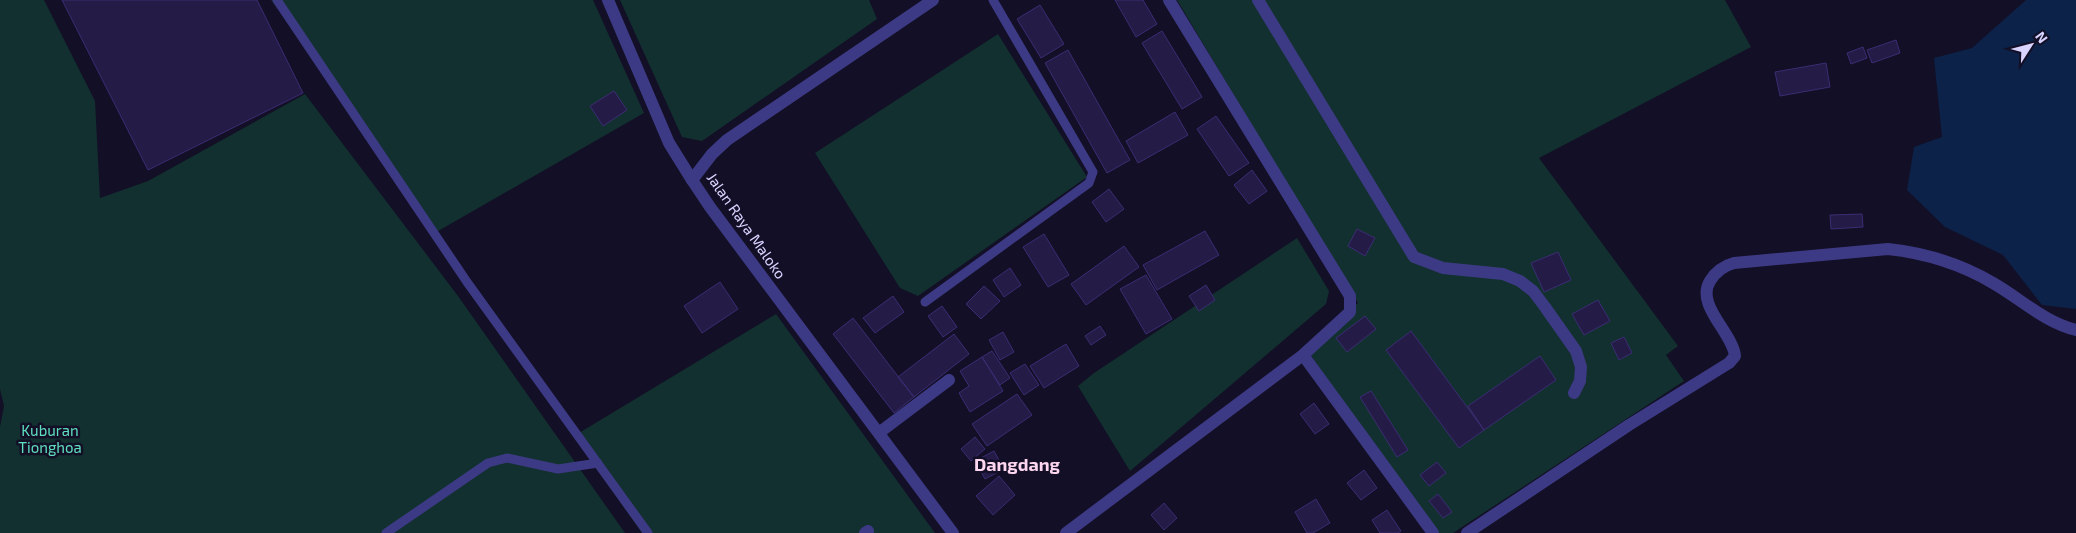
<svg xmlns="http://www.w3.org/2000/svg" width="2076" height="533" viewBox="0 0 2076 533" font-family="'Exo 2',sans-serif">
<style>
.green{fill:#12302f}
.water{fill:#0c2248}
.building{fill:#241b47;stroke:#3b2d73}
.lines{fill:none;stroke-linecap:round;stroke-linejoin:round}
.service{stroke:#3d3a85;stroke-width:9}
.minor{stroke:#3d3a85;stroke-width:12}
.tertiary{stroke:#3d3a85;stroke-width:12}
.labels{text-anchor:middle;stroke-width:5;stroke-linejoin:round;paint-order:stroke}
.street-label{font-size:15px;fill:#d9d4ff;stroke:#130f26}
.park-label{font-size:15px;fill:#5fe0c0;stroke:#130f26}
.quarter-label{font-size:18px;font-weight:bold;fill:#ffd6f0;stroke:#130f26}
</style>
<rect width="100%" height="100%" fill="#130f26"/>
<!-- green -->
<path class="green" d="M 0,0 L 44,0 L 95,101 L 100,198 L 148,181 L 305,94 L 458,296 L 625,533 L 0,533 L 0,427 L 4,406 L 0,389 Z
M 271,0 L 593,0 L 644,113 L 433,234 L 311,52 Z
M 620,0 L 869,0 L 877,19 L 702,141 L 682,137 Z
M 1177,0 L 1725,0 L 1751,47 L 1539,158 L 1678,346 L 1666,355 L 1684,381 L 1453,533 L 1433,533 L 1305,347 L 1358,303 Z
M 998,34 L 1087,177 L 918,296 L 900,288 L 815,153 Z
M 1297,238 L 1329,291 L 1326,304 L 1130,471 L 1078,386 L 1094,373 Z
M 776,314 L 935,533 L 642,533 L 574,436 Z"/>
<!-- water -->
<path class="water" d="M 2026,0 L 2076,0 L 2076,309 L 2042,305 L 2003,255 L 1945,227 L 1907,190 L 1914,147 L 1942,137 L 1934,58 L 1972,48 Z"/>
<!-- building -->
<path class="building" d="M 62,0 L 257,0 L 303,93 L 148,170 Z
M 1115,0 L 1143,0 L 1157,24 L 1136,37 Z
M 1040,5 L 1064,44 L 1041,58 L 1017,19 Z
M 1162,31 L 1202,97 L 1182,109 L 1142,43 Z
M 1896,40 L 1900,53 L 1872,63 L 1867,50 Z
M 1863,47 L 1867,58 L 1851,64 L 1847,53 Z
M 1068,50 L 1130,160 L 1107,173 L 1045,63 Z
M 1826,63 L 1830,87 L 1780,96 L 1775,72 Z
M 614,91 L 627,110 L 603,126 L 590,106 Z
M 1175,112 L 1188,135 L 1138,163 L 1126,141 Z
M 1216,116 L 1249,163 L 1229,176 L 1197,129 Z
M 1252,170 L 1267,191 L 1249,204 L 1234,185 Z
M 1109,189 L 1124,209 L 1106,222 L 1092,202 Z
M 1862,214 L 1863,227 L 1831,229 L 1830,215 Z
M 1357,229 L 1375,238 L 1365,256 L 1348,246 Z
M 1205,231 L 1219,255 L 1157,290 L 1143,265 Z
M 1044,234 L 1069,275 L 1048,287 L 1023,247 Z
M 1124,246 L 1139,267 L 1086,305 L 1071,284 Z
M 1558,252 L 1571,280 L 1544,292 L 1531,263 Z
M 1010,268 L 1021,285 L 1004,297 L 993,280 Z
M 1146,275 L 1172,319 L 1146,334 L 1120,289 Z
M 720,282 L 738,309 L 702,333 L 684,306 Z
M 1206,285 L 1215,300 L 1199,311 L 1189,296 Z
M 984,286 L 1000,301 L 981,319 L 966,304 Z
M 893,296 L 904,312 L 875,333 L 863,318 Z
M 1598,300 L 1610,321 L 1584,335 L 1572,314 Z
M 942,306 L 957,327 L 943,337 L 928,316 Z
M 1365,316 L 1376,329 L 1347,352 L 1336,338 Z
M 853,318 L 914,397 L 894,413 L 833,334 Z
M 1100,326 L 1106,335 L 1091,345 L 1085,336 Z
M 1411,331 L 1484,430 L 1459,448 L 1386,350 Z
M 1003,332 L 1014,352 L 1000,360 L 989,340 Z
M 954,334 L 969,354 L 914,397 L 898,377 Z
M 1624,337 L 1632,353 L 1619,360 L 1611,343 Z
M 1066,344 L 1079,366 L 1044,388 L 1030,366 Z
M 992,351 L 1010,378 L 1000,385 L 982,357 Z
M 1540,356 L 1556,380 L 1484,430 L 1468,406 Z
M 982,357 L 1003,391 L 970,412 L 959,393 L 969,386 L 960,371 Z
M 1025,364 L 1039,385 L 1024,395 L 1010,373 Z
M 1371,391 L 1408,450 L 1397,457 L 1360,397 Z
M 1017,394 L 1032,415 L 987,446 L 972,424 Z
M 1314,403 L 1329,424 L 1315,434 L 1300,414 Z
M 975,437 L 985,449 L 971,461 L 961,449 Z
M 994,451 L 1004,469 L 985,479 L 975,461 Z
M 1437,462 L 1446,473 L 1429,486 L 1420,475 Z
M 1364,470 L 1377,488 L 1361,500 L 1347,483 Z
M 999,476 L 1015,495 L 993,515 L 976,496 Z
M 1438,494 L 1452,512 L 1443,518 L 1429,501 Z
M 1316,499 L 1330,523 L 1313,533 L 1307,533 L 1295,512 Z
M 1164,503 L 1177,518 L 1164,530 L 1151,515 Z
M 1387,510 L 1401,531 L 1398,533 L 1380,533 L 1372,520 Z"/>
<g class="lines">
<!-- service -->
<path class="service" d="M 277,0 L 467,282 L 648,533
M 925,302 L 1089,183 L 1093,172 L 993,0
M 386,533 L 488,463 L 507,458 L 558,469 L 598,463"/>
<!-- minor -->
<path class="minor" d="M 608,0 L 669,143 L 692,180
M 1258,0 L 1414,257 L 1443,268 L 1503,274 L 1520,281 L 1533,291 L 1545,307 L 1576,351 L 1581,367 L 1580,381 L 1574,393
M 1303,355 L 1433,533
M 880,432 L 949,380
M 865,533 L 868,531
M 1066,533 L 1303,355 L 1350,312 L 1350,296 L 1169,0
M 1467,533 L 1629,425 L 1729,363 L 1735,356 C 1733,333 1695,305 1710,281 C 1716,271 1723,266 1734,263 L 1888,249 C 1925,253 1961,264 1993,283 C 2021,299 2044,322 2076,330"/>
<!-- tertiary -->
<path class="tertiary" d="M 933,0 L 727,140 L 712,154 L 692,180 L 710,207 L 953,533"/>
</g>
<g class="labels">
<!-- street labels -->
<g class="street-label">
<text transform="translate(746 226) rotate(55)" y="5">Jalan Raya Maloko</text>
</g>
<!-- park labels -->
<g class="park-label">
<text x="50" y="436">Kuburan<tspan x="50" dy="17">Tionghoa</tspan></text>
</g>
<!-- quarter labels -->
<g class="quarter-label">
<text x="1017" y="471">Dangdang</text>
</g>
</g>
<!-- north arrow -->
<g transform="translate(2031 45) rotate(54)" stroke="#130f26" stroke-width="4" paint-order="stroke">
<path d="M0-4L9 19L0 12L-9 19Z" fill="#d9d4ff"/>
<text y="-8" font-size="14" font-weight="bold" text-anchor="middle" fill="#d9d4ff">N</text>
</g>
</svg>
